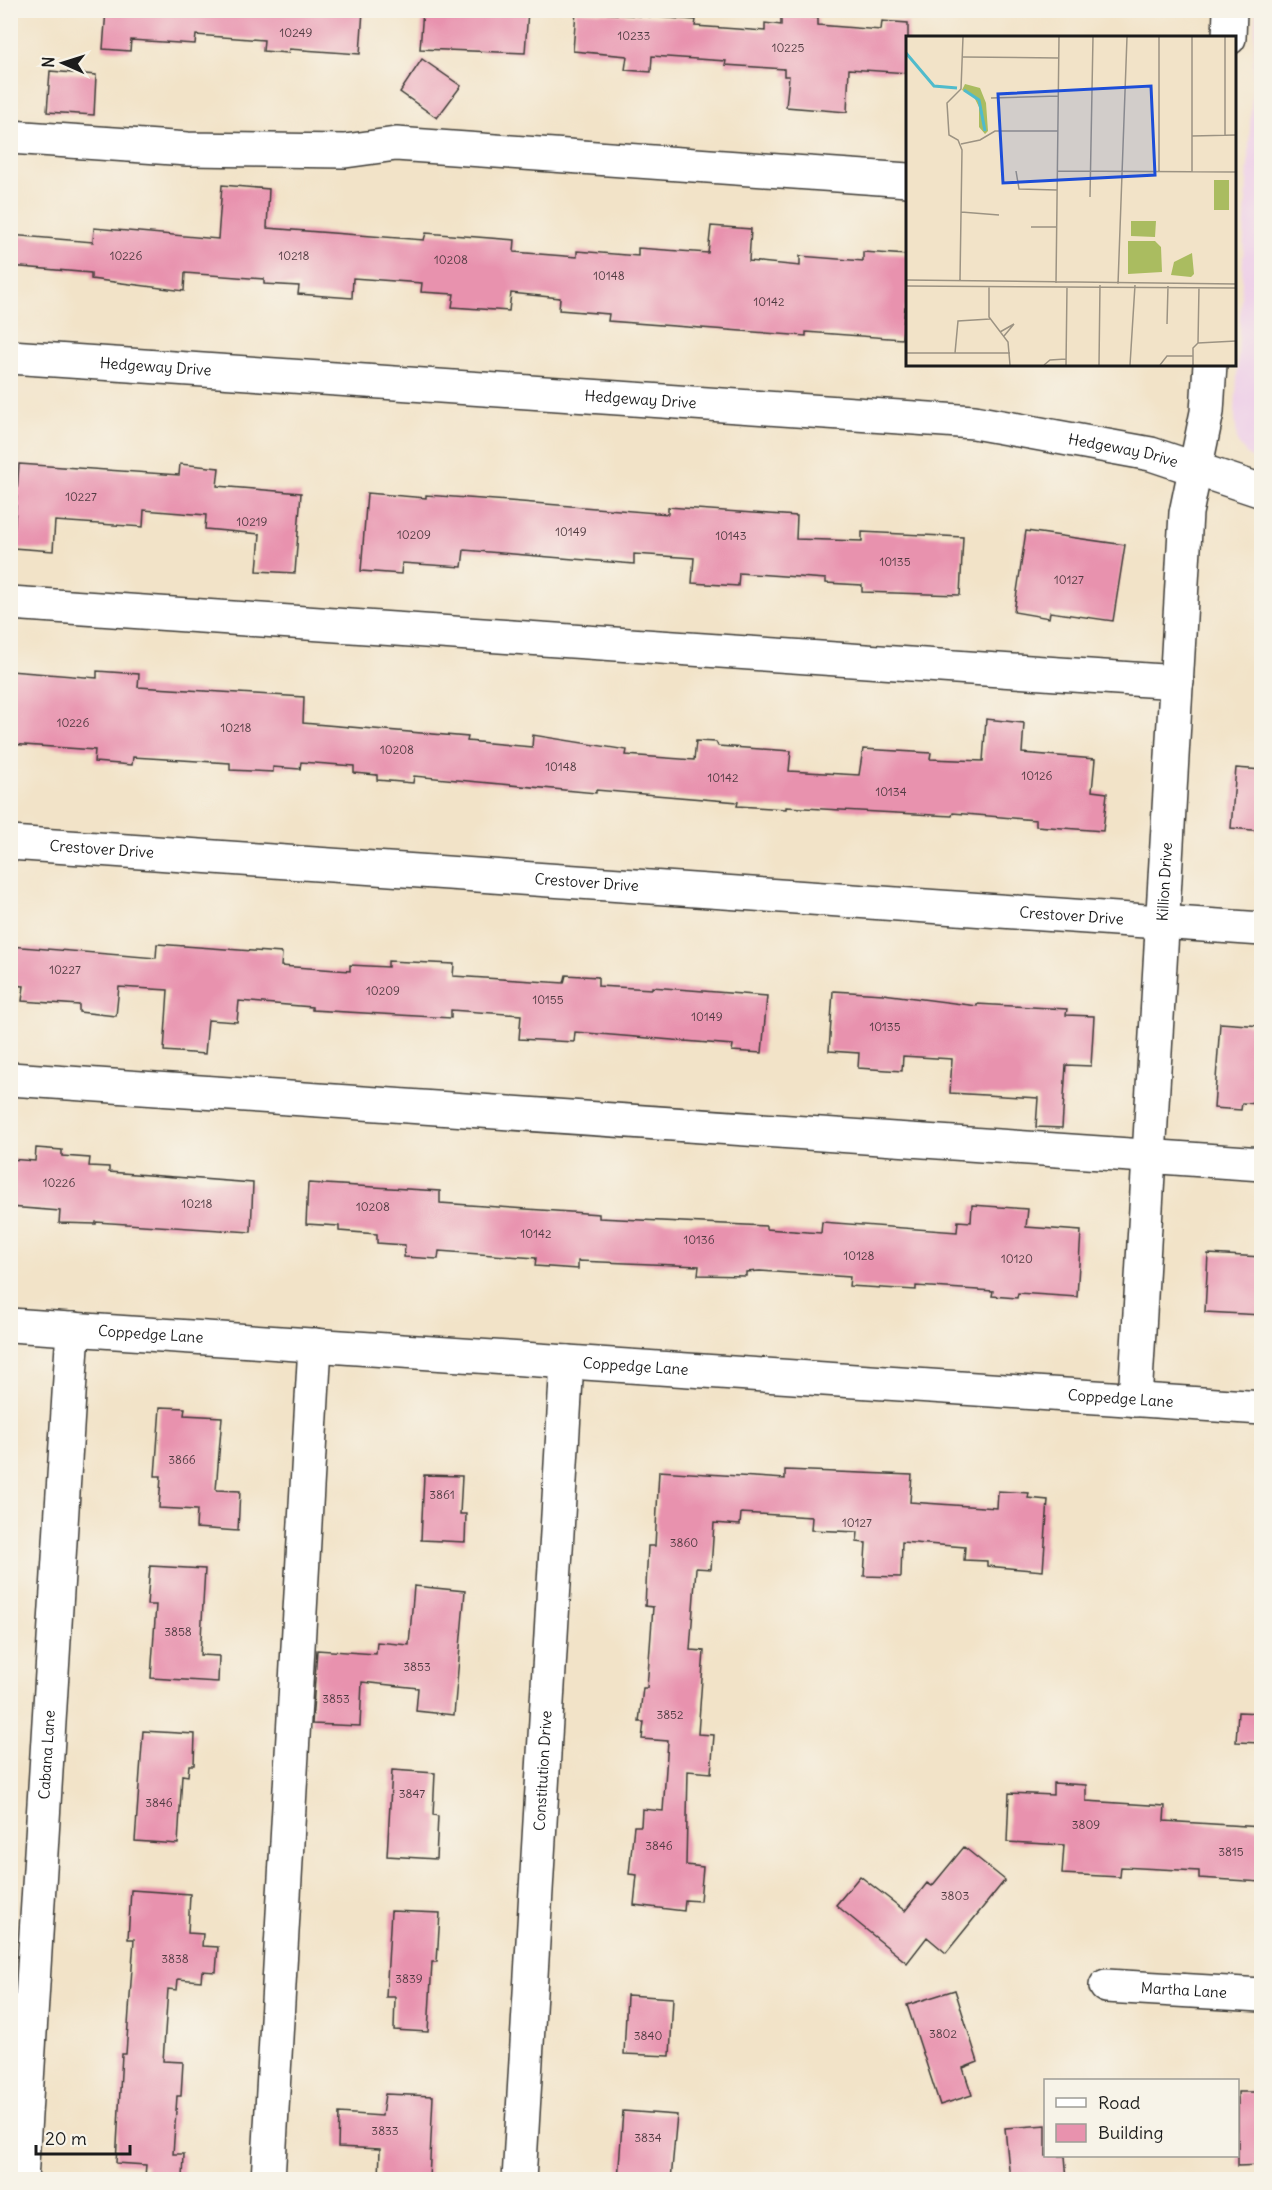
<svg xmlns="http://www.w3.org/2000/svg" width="1272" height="2190" viewBox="0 0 1272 2190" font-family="Delius,sans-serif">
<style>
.built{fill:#eed0e8}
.building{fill:#e892ae}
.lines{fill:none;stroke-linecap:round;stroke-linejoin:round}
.minor-casing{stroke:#3c3a36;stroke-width:36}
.minor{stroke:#fff;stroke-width:33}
.labels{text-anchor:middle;stroke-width:5;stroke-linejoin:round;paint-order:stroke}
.number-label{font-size:12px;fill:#4f3a40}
.street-label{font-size:15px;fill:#1c1c1c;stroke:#f7f3e8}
.inset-river{fill:none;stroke:#50bbcc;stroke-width:3}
.inset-road{fill:none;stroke:#9c9383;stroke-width:1.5}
.view{fill:#1d4ed8;fill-opacity:0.15;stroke:#1d4ed8;stroke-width:3}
.inset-edge{fill:none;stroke:#1c1c1c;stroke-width:3}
</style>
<rect width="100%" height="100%" fill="#f7f3e8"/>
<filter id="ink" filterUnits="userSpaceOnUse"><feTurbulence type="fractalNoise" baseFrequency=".0167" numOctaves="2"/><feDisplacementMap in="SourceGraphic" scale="12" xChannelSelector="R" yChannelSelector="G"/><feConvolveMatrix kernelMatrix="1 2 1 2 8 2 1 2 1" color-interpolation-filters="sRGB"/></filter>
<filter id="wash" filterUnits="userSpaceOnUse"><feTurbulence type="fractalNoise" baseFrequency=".008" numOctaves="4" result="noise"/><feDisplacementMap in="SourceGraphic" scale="24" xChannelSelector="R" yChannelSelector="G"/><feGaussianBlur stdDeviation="1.35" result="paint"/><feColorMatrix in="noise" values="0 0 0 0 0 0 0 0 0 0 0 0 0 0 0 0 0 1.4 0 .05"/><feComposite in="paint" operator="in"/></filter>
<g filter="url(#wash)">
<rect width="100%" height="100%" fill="#f2e3c8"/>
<!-- built -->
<path class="built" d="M 1256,11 L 1262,11 L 1261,462 L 1249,457 L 1237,442 L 1235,414 Z"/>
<g id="blocks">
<!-- building -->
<path class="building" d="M 106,10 L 363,10 L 360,54 L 289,49 L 288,53 L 263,51 L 264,40 L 196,35 L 195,44 L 131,40 L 130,51 L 103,49 Z
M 423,10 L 528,10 L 525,53 L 420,49 Z
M 576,11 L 696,20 L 695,26 L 765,31 L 765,23 L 781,25 L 781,15 L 818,18 L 818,25 L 881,30 L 882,21 L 908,23 L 908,73 L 849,69 L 847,112 L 786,107 L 789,76 L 784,76 L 784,69 L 725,65 L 726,61 L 652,56 L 651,72 L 625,70 L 627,56 L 573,51 Z
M 422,59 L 461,86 L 437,118 L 400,92 Z
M 50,71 L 96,75 L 94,115 L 47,112 Z
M 222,185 L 269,189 L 267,228 L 424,240 L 426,233 L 515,240 L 514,252 L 577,257 L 577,251 L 638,256 L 638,248 L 708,253 L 711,226 L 751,229 L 749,261 L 800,266 L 800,256 L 863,261 L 863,252 L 908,255 L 908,308 L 905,307 L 902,339 L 806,332 L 806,336 L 608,321 L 609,314 L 559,310 L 560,298 L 511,293 L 509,311 L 452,307 L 454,294 L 421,292 L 422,283 L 353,278 L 352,298 L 298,294 L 299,286 L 264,284 L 264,279 L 185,273 L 184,291 L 91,279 L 91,273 L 10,266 L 10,235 L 93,242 L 94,228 L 218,239 Z
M 19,464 L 179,475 L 180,464 L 219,468 L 217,486 L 301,493 L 295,573 L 257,571 L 260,534 L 205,529 L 206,515 L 144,510 L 143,527 L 55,521 L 53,551 L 13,548 Z
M 367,493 L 426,498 L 426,495 L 509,501 L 668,514 L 668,507 L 797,516 L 796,539 L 862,541 L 862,532 L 963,537 L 960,595 L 862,592 L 862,585 L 826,583 L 826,579 L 739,573 L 738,586 L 692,583 L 694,558 L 634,554 L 634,564 L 464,550 L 462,567 L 402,563 L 401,574 L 361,571 Z
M 1026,531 L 1125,545 L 1113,621 L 1050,612 L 1049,618 L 1014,612 Z
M 10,671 L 97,678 L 97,671 L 139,674 L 138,687 L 304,697 L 303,723 L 468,737 L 467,741 L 532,747 L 533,735 L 627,750 L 626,755 L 694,760 L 696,741 L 716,742 L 718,746 L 791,751 L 789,771 L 859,775 L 863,749 L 931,753 L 930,759 L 983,761 L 986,719 L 1024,723 L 1022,753 L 1095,759 L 1092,791 L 1107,793 L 1103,831 L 1036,826 L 1036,820 L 953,813 L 952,816 L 786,807 L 786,809 L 737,806 L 738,802 L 596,790 L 596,793 L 414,776 L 413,783 L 377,780 L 377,775 L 354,773 L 354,766 L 301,762 L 300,769 L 273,767 L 273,772 L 230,770 L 230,763 L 133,757 L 132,765 L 94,762 L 95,750 L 10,744 Z
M 1236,768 L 1262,770 L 1262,831 L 1231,828 Z
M 157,944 L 282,953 L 281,966 L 350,971 L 350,965 L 388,967 L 388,961 L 454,964 L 453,976 L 564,983 L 566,975 L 598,977 L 598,986 L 652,989 L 652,987 L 767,996 L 762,1053 L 732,1051 L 733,1045 L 575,1032 L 574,1042 L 519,1039 L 521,1015 L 451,1010 L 451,1018 L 312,1010 L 312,1007 L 239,1001 L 237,1022 L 208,1020 L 205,1054 L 164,1051 L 168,990 L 119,987 L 116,1016 L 79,1012 L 79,1005 L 22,1001 L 24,986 L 10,985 L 10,946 L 156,958 Z
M 833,991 L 883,994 L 977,1006 L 977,1004 L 1067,1009 L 1066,1015 L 1094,1016 L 1091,1066 L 1066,1065 L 1062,1128 L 1036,1127 L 1038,1098 L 950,1093 L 952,1059 L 903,1056 L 902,1071 L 858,1068 L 859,1053 L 829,1051 Z
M 1220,1023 L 1262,1026 L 1262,1104 L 1242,1103 L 1241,1110 L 1214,1108 Z
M 36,1148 L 62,1150 L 62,1156 L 90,1158 L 89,1166 L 109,1167 L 109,1172 L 253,1183 L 251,1232 L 96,1222 L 96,1224 L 59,1223 L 60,1211 L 10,1207 L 10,1159 L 35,1161 Z
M 308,1183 L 440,1191 L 440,1203 L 599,1214 L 599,1218 L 766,1226 L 766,1229 L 821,1233 L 822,1222 L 957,1232 L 958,1221 L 971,1222 L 972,1205 L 1028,1209 L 1026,1227 L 1081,1231 L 1077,1297 L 1018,1293 L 1017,1298 L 992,1296 L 993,1291 L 916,1286 L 916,1290 L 849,1286 L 850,1277 L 760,1271 L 746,1272 L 746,1276 L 698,1275 L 699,1266 L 578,1261 L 578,1269 L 535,1266 L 536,1258 L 439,1251 L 438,1259 L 404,1257 L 405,1245 L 377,1243 L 377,1234 L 339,1231 L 339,1226 L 306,1224 Z
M 1208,1254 L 1262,1257 L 1262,1315 L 1205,1312 Z
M 160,1407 L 185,1408 L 184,1415 L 222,1417 L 216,1490 L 240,1491 L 238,1531 L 196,1528 L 197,1510 L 159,1508 L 161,1476 L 155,1476 Z
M 785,1470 L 912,1475 L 910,1502 L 997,1508 L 998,1491 L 1029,1493 L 1028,1498 L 1048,1500 L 1043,1571 L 987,1566 L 987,1561 L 964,1560 L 965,1547 L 902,1542 L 901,1577 L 864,1576 L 866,1543 L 857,1542 L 858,1532 L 811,1530 L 812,1517 L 741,1513 L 740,1525 L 714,1523 L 711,1569 L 696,1568 L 690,1650 L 704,1651 L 698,1734 L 714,1735 L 711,1773 L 688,1771 L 686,1865 L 703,1867 L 700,1901 L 685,1900 L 684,1911 L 634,1905 L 637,1875 L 629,1874 L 634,1826 L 641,1826 L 642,1809 L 663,1811 L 668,1741 L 642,1739 L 644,1722 L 639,1722 L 643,1688 L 647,1688 L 653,1607 L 645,1606 L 648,1546 L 655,1546 L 659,1471 L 785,1479 Z
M 424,1475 L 462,1476 L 460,1514 L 466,1514 L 465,1542 L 421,1540 Z
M 150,1566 L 205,1569 L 200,1655 L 219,1656 L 218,1682 L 151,1678 L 156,1605 L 147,1605 Z
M 414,1586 L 465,1591 L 454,1715 L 416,1711 L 418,1688 L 362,1682 L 360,1726 L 312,1724 L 317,1650 L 376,1654 L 377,1642 L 409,1645 Z
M 1238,1712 L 1262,1713 L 1262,1743 L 1236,1742 Z
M 143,1731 L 195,1734 L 194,1765 L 189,1765 L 188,1776 L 182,1775 L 178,1844 L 135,1841 Z
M 392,1770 L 435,1773 L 433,1815 L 438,1816 L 436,1859 L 387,1856 Z
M 1053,1783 L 1086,1785 L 1086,1801 L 1165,1806 L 1164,1821 L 1262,1827 L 1262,1882 L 1199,1878 L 1199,1871 L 1121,1867 L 1120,1877 L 1062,1874 L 1064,1845 L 1007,1842 L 1009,1793 L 1053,1795 Z
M 964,1847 L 1005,1880 L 946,1953 L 927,1937 L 907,1963 L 836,1905 L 860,1876 L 905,1911 L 927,1883 L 932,1886 Z
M 131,1890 L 190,1894 L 188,1933 L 203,1934 L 202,1946 L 218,1947 L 216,1972 L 202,1971 L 201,1981 L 178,1979 L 177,1990 L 168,1989 L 163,2061 L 183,2062 L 181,2096 L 177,2096 L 173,2154 L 184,2154 L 183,2179 L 145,2177 L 146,2165 L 116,2163 L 122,2054 L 126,2054 L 134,1939 L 128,1939 Z
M 391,1911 L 440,1913 L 437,1962 L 432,1962 L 428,2032 L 394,2030 L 395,1997 L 386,1997 Z
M 955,1990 L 978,2062 L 963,2068 L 972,2095 L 940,2105 L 907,2005 Z
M 627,1995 L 673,1998 L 670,2056 L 624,2054 Z
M 1238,2092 L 1262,2092 L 1262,2165 L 1238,2166 Z
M 385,2094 L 433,2096 L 429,2180 L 379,2179 L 380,2149 L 338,2147 L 339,2113 L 382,2116 Z
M 623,2111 L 677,2115 L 671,2180 L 618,2180 Z
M 1046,2125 L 1046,2156 L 1065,2156 L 1067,2180 L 1010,2180 L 1005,2128 Z"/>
</g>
</g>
<g filter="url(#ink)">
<use href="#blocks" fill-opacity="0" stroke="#3c3a36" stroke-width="1.5"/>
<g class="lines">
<defs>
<g id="minor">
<path d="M 1229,38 L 1230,10"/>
<path d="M 10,137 L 188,149 L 345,151 L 396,144 L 908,180"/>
<path id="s1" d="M 10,357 L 974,422 L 1151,454 L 1262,491"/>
<path d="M 10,603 L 1177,682"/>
<path id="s2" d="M 10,843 L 1262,929"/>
<path d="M 10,1079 L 1262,1164"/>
<path id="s3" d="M 10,1325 L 1262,1408"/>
<path id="s4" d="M 1135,1400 L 1186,513 L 1207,412 L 1210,364"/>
<path id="s5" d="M 1106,1986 L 1262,1995"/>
<path id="s6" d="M 21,2180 L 73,1329"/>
<path d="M 268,2180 L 315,1345"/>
<path id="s7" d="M 519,2180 L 567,1362"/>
</g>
</defs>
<!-- minor casing -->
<use href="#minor" class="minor-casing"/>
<!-- minor -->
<use href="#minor" class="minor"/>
</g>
</g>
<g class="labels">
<!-- number labels -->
<g class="number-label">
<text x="296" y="37">10249</text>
<text x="634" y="40">10233</text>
<text x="788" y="52">10225</text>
<text x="126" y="260">10226</text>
<text x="294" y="260">10218</text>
<text x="451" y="264">10208</text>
<text x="609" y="280">10148</text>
<text x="769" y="306">10142</text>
<text x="81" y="501">10227</text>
<text x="252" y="526">10219</text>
<text x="571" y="536">10149</text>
<text x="414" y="539">10209</text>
<text x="731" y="540">10143</text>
<text x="895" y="566">10135</text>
<text x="1069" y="584">10127</text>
<text x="73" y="727">10226</text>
<text x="236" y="732">10218</text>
<text x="397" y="754">10208</text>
<text x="561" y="771">10148</text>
<text x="1037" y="780">10126</text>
<text x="723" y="782">10142</text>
<text x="891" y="796">10134</text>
<text x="65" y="974">10227</text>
<text x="383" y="995">10209</text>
<text x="548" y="1004">10155</text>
<text x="707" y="1021">10149</text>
<text x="885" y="1031">10135</text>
<text x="59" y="1187">10226</text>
<text x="197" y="1208">10218</text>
<text x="373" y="1211">10208</text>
<text x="536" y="1238">10142</text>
<text x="699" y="1244">10136</text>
<text x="859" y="1260">10128</text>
<text x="1017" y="1263">10120</text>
<text x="182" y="1464">3866</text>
<text x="442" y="1499">3861</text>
<text x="857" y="1527">10127</text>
<text x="684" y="1547">3860</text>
<text x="178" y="1636">3858</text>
<text x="417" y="1671">3853</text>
<text x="336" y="1703">3853</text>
<text x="670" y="1719">3852</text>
<text x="412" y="1798">3847</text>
<text x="159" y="1807">3846</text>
<text x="1086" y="1829">3809</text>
<text x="659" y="1850">3846</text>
<text x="1231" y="1856">3815</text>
<text x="955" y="1900">3803</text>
<text x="175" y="1963">3838</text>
<text x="409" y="1983">3839</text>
<text x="943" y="2038">3802</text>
<text x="648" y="2040">3840</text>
<text x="385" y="2135">3833</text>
<text x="648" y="2142">3834</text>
</g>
<!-- street labels -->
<g class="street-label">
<text dy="5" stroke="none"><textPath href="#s1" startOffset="146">Hedgeway Drive</textPath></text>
<text dy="5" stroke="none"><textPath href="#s1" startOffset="632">Hedgeway Drive</textPath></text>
<text dy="5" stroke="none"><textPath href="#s1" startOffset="1118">Hedgeway Drive</textPath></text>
<text dy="5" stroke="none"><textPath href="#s2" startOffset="92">Crestover Drive</textPath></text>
<text dy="5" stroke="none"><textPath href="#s4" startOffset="519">Killion Drive</textPath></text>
<text dy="5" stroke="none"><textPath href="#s2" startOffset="578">Crestover Drive</textPath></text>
<text dy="5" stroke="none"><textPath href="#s2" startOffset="1064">Crestover Drive</textPath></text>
<text dy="5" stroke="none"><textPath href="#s3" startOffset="141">Coppedge Lane</textPath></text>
<text dy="5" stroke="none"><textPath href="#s3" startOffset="627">Coppedge Lane</textPath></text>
<text dy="5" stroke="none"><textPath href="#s3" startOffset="1113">Coppedge Lane</textPath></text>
<text dy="5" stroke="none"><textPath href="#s6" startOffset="426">Cabana Lane</textPath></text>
<text dy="5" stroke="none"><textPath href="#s7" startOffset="410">Constitution Drive</textPath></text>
<text dy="5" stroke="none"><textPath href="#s5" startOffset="78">Martha Lane</textPath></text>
</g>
</g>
<!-- overview -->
<g transform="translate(906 36)">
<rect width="330" height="330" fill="#f2e3c8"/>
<path d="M 59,48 L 74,52 L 80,67 L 82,95 L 79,98 L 73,91 L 73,71 L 68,61 L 56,54 ZM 308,144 L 323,144 L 323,174 L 308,174 ZM 225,185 L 250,185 L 249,201 L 225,200 ZM 222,205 L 249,205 L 255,211 L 256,236 L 222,238 ZM 286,217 L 288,238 L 285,241 L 265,239 L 268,226 Z" fill="#aabc60"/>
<path class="inset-river" d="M 0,17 L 28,50 L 51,52M 58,54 L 73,64 L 79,95"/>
<path class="inset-road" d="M 253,1 L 253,136M 286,1 L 286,136M 319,1 L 319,99M 57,21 L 153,22M 85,62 L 152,60M 286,100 L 330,99M 55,108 L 74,104 L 89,95 L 152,95M 110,135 L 113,153 L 151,154M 151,135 L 330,136M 184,161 L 187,1M 55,176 L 93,179M 125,191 L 150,191M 0,244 L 330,248M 54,244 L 56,114 L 52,104 L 43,99 L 41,67 L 55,53 L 57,1M 150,247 L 153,1M 212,248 L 221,1M 0,250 L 330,252M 83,250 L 83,281 L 102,306 L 104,329M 261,288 L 262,250M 94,296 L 108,288 L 98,300M 292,307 L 330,305M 0,317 L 104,317M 49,317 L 52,285 L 84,283M 138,329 L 144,324 L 160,323M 160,329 L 161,251M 193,329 L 194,249M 224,329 L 229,249M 254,329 L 261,320 L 287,320M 287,329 L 287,312 L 292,307 L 293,251"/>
<path class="view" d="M 245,50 L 249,139 L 97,147 L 92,58 Z"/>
<rect width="330" height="330" class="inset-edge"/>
</g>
<!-- margin -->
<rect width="1272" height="2190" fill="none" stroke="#f7f3e8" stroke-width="36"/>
<!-- legend -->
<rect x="1044" y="2079" width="195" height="78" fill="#f7f3e8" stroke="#9f9d96" stroke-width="1.5"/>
<rect x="1056" y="2098" width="30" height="9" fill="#ffffff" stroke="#9f9d96" stroke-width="1.5"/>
<text x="1098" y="2109" font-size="18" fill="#1c1c1c">Road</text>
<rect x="1056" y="2124" width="30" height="18" fill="#e892ae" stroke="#9f9d96" stroke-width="1.5"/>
<text x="1098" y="2139" font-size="18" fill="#1c1c1c">Building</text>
<!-- north arrow -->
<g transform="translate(63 63) rotate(273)" stroke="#f7f3e8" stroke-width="4.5" paint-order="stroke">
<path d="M0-4.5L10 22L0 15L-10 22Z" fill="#1c1c1c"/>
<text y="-9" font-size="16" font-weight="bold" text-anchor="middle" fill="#1c1c1c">N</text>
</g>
<!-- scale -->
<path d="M36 2145v9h94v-9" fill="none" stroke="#1c1c1c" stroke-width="3"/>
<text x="45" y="2145" font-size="18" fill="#1c1c1c" stroke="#f7f3e8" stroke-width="4.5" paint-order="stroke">20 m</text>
</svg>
